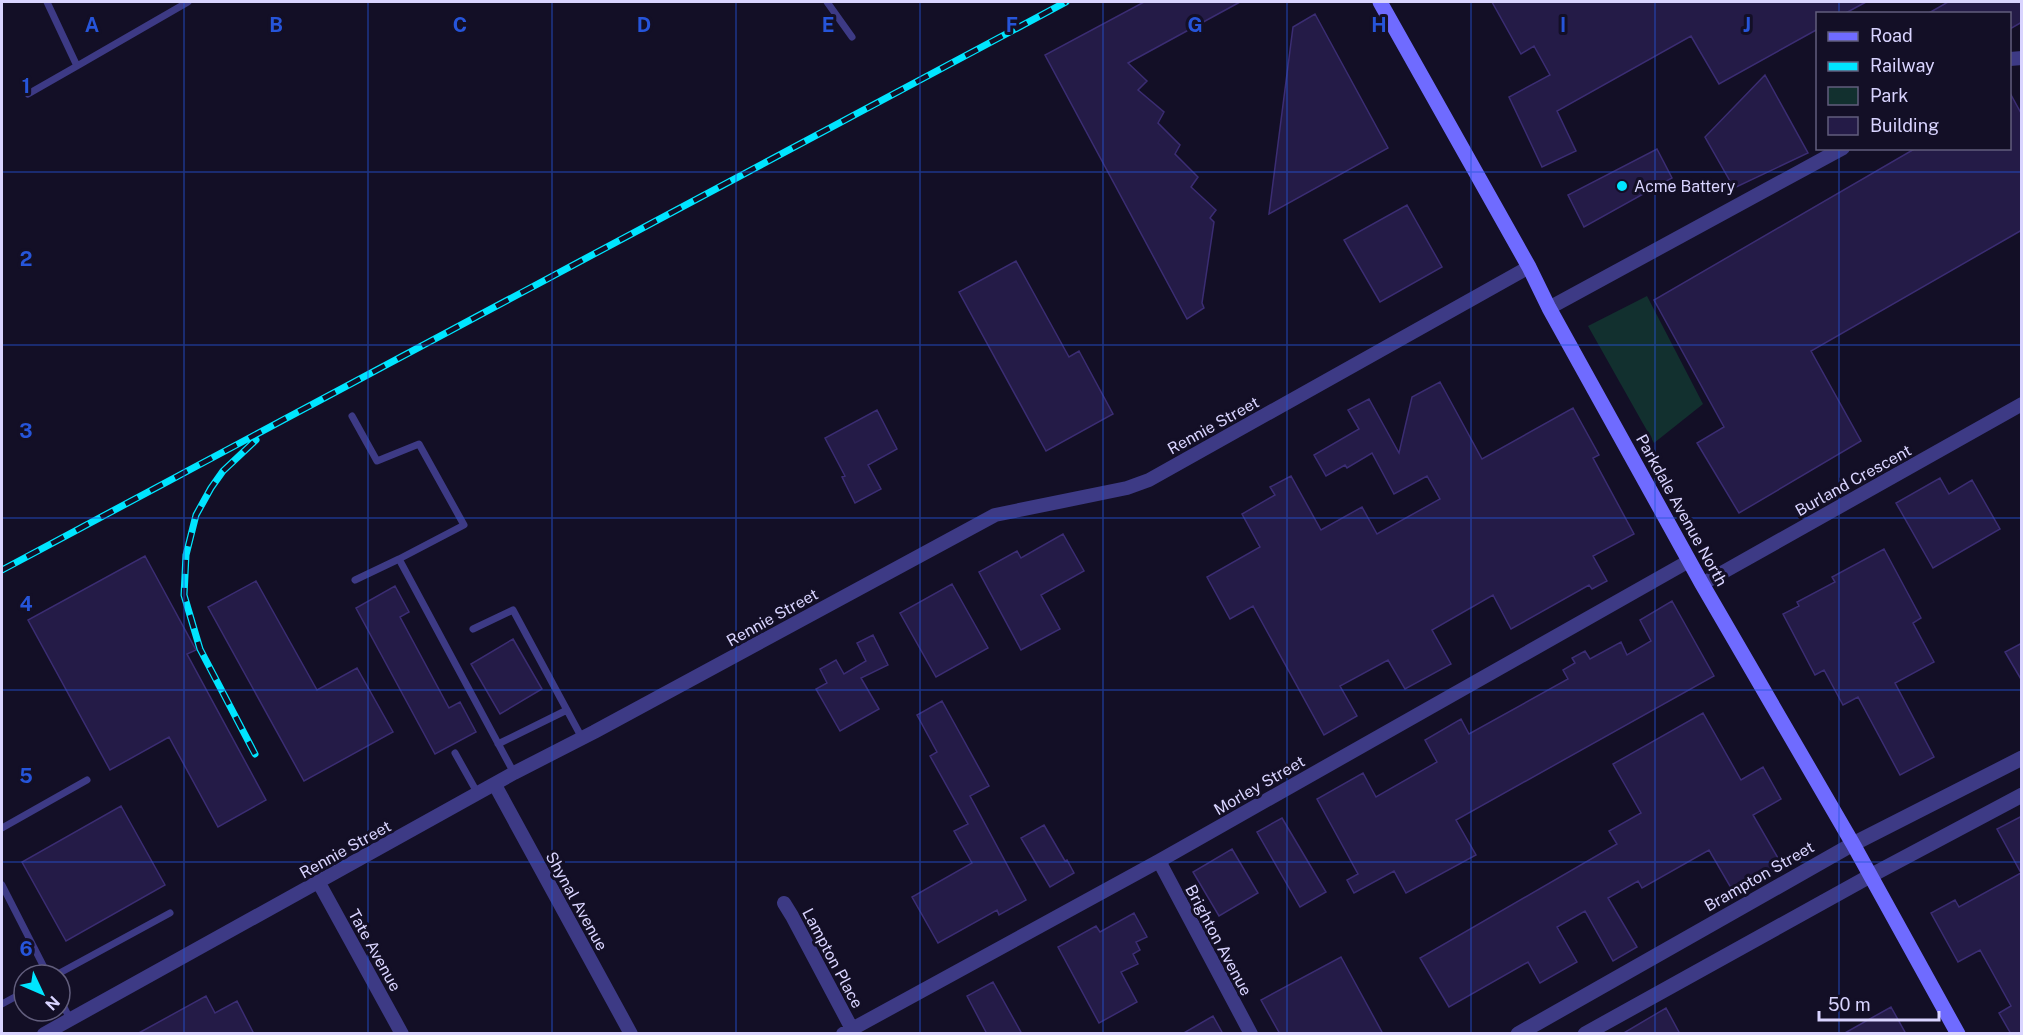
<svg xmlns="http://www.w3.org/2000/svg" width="2023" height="1035" viewBox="0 0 2023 1035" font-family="'Public Sans',sans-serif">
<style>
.green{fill:#12302f}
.building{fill:#241b47;stroke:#3b2d73;stroke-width:1.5}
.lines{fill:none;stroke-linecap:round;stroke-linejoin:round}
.service{stroke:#3d3a85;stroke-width:7}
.minor{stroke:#3d3a85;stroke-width:14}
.tertiary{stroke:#3d3a85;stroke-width:15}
.secondary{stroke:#6f6bff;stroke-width:15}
.rail-casing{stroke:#00e5ff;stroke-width:7}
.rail{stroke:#130f26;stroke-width:4.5;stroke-dasharray:14;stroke-linecap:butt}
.grid{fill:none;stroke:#2655da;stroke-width:1.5;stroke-opacity:0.55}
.poi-dot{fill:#00e5ff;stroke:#130f26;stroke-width:2}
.labels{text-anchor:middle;stroke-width:6;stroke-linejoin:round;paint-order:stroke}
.poi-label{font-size:16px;fill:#d9d4ff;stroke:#130f26;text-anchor:start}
.street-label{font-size:16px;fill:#d9d4ff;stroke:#130f26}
.grid-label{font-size:20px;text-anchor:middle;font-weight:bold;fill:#2655da;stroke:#130f26;stroke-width:6;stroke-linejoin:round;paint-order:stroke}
</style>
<rect width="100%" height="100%" fill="#130f26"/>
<!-- green -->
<path class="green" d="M 1647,296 L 1703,404 L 1654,443 L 1588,326 Z"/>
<!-- building -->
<path class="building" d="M 1144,2 L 1240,2 L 1128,63 L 1147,81 L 1138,90 L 1164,112 L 1158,123 L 1180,145 L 1175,154 L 1198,177 L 1191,187 L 1216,210 L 1210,218 L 1214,222 L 1202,303 L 1204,308 L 1187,319 L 1045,55 Z
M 1492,2 L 1866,2 L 1844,14 L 1818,14 L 1818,29 L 1719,84 L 1691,36 L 1557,111 L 1576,151 L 1542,167 L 1509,97 L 1550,75 L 1534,46 L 1521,54 Z
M 1948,2 L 2022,2 L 2022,22 L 2010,29 L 2010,14 L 1927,14 Z
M 1315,14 L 1388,148 L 1269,214 L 1293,27 Z
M 1765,75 L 1808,153 L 1734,188 L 1705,137 Z
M 2010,93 L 2022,115 L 2022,230 L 1811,351 L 1861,441 L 1739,513 L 1697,443 L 1724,427 L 1654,300 L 1916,148 L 2010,148 Z
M 1657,149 L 1672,178 L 1584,227 L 1568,195 Z
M 1407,205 L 1442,267 L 1380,302 L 1344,240 Z
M 1016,261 L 1069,357 L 1079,351 L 1113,414 L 1046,451 L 959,292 Z
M 1440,382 L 1482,459 L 1573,408 L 1599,455 L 1593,458 L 1634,534 L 1593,556 L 1607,581 L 1592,589 L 1589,585 L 1511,629 L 1493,595 L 1432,630 L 1451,664 L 1405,689 L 1388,660 L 1340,686 L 1357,716 L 1324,735 L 1253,606 L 1230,619 L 1207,577 L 1260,547 L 1242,514 L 1275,495 L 1270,487 L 1291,476 L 1321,530 L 1362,507 L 1377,534 L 1440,499 L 1427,476 L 1394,494 L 1372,453 L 1347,468 L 1345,465 L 1326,476 L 1314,455 L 1359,429 L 1348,410 L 1369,399 L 1399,453 L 1412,397 Z
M 877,410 L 897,449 L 868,465 L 881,489 L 855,503 L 842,477 L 845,476 L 825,438 Z
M 1940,478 L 1949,494 L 1972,480 L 2000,529 L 1933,568 L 1896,503 Z
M 1063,534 L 1084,571 L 1041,595 L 1060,629 L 1021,650 L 979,572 L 1017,551 L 1021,558 Z
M 1884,549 L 1921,618 L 1913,623 L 1934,662 L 1895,683 L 1934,757 L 1900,775 L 1858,697 L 1843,705 L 1824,670 L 1815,675 L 1783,614 L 1799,606 L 1797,602 L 1835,582 L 1832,577 Z
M 145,556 L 196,650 L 187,654 L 266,800 L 218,827 L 169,737 L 110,770 L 28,620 Z
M 256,581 L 317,690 L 357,668 L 393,732 L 304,781 L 208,607 Z
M 952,584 L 988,648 L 936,677 L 900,613 Z
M 395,586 L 409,612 L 400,617 L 449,708 L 460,702 L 476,732 L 435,754 L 356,608 Z
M 1672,601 L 1714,676 L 1456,820 L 1476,855 L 1406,893 L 1394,871 L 1354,893 L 1347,880 L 1358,874 L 1317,799 L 1363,773 L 1376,797 L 1437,762 L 1425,740 L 1461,719 L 1469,734 L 1568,679 L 1563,670 L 1575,663 L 1572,658 L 1585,651 L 1590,659 L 1621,642 L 1627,655 L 1651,641 L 1640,620 Z
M 873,635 L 888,665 L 861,678 L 879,709 L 840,731 L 816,689 L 827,683 L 820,669 L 836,660 L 844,674 L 866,661 L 857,643 Z
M 513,639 L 542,689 L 500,714 L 471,664 Z
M 2022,643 L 2022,681 L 2005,652 Z
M 942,701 L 989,786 L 970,796 L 1026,900 L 999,915 L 997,910 L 938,943 L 912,897 L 972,863 L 954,831 L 968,824 L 930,756 L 937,752 L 917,715 Z
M 1703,713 L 1741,780 L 1763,767 L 1781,799 L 1753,815 L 1782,865 L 1734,893 L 1709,850 L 1642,888 L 1638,881 L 1608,898 L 1637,947 L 1613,961 L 1585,911 L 1557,927 L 1577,962 L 1540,983 L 1528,962 L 1449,1007 L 1420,958 L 1617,844 L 1609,831 L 1641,813 L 1613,764 Z
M 121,806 L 165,885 L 66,941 L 22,862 Z
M 2022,816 L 2022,1034 L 2011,1034 L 1999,1013 L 2011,1006 L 1980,950 L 1958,962 L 1931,913 L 1955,900 L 1959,907 L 2021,873 L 1997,829 Z
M 1282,818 L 1326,892 L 1300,907 L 1257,832 Z
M 1044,825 L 1065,861 L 1067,860 L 1074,873 L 1050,887 L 1021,838 Z
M 1232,849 L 1258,893 L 1219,916 L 1193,872 Z
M 1134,913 L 1147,937 L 1136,942 L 1140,950 L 1133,954 L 1138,964 L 1121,972 L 1137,1002 L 1099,1023 L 1058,947 L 1096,926 L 1100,932 Z
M 1341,957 L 1383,1034 L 1280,1034 L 1261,1000 Z
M 993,982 L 1022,1034 L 987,1034 L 967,996 Z
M 206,996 L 215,1013 L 237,1001 L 254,1034 L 137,1034 Z
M 1891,1007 L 1906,1034 L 1843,1034 Z
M 1666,1008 L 1680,1034 L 1622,1034 Z
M 1213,1016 L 1223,1034 L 1182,1034 Z"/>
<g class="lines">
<!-- service -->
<path class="service" d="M 47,2 L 77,66 L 188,2
M 827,2 L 852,37
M 28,94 L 77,66
M 352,416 L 377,461 L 419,444 L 464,525 L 399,559 L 514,773
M 355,580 L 399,559
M 473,629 L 513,610 L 582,738
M 498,744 L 567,710
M 455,753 L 478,794
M 2,828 L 87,780
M 2,885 L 48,975
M 56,975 L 170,913
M 60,999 L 70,1019
M 2,1004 L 24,992"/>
<!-- minor -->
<path class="minor" d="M 2010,59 L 2022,58
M 1549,308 L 1843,148
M 1702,584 L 2022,404
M 495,785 L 631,1034
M 1159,861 L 1251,1034
M 319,883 L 402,1034
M 784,903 L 792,916 L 852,1029
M 44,1034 L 514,773 L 594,732 L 995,515 L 1127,488 L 1149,480 L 1529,267
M 843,1034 L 1159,861 L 1689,561"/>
<!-- tertiary -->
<path class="tertiary" d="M 1518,1034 L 1853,844 L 2022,758
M 1585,1034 L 1870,876 L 2022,795"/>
<!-- secondary -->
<path class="secondary" d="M 1380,2 L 1529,267 L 1549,308 L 1702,584 L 1853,844 L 1958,1034"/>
<defs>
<path id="rail" d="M 2,570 L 1066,2
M 255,754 L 200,649 L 184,595 L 186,555 L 196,515 L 211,488 L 223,471 L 256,440"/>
</defs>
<!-- rail casing -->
<use href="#rail" class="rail-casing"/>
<!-- rail -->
<use href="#rail" class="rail"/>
</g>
<!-- grid -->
<path class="grid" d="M 184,2 L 184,1034M 368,2 L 368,1034M 552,2 L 552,1034M 736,2 L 736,1034M 920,2 L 920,1034M 1103,2 L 1103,1034M 1287,2 L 1287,1034M 1471,2 L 1471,1034M 1655,2 L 1655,1034M 1839,2 L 1839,14M 1839,148 L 1839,1034M 2,172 L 2022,172M 2,345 L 2022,345M 2,518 L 2022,518M 2,690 L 2022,690M 2,862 L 2022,862"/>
<!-- markers -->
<circle class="poi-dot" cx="1622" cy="186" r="6"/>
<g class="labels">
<!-- poi labels -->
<g class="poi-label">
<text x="1634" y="192">Acme Battery</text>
</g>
<!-- street labels -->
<g class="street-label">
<text transform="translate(1213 425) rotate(-29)" y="6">Rennie Street</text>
<text transform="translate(1853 480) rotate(-29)" y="6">Burland Crescent</text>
<text transform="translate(1682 510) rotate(61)" y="6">Parkdale Avenue North</text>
<text transform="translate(772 617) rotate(-29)" y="6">Rennie Street</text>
<text transform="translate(1259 785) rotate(-30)" y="6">Morley Street</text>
<text transform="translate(345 849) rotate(-29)" y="6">Rennie Street</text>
<text transform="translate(1759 876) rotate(-30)" y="6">Brampton Street</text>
<text transform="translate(577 901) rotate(61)" y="6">Shynal Avenue</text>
<text transform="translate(1219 940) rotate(62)" y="6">Brighton Avenue</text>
<text transform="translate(375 950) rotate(61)" y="6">Tate Avenue</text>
<text transform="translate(833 958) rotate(62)" y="6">Lampton Place</text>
</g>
</g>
<g class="grid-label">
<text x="92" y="32">A</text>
<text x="276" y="32">B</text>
<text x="460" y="32">C</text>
<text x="644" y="32">D</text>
<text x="828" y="32">E</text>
<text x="1012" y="32">F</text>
<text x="1195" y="32">G</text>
<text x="1379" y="32">H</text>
<text x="1563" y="32">I</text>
<text x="1747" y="32">J</text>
<text x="26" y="93">1</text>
<text x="26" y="266">2</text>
<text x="26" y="438">3</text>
<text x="26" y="611">4</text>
<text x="26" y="783">5</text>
<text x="26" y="956">6</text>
</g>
<!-- border -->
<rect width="2023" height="1035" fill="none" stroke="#d9d4ff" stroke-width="6"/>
<!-- legend -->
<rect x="1816" y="12" width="195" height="138" fill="#130f26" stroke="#625e7d" stroke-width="1.5"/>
<rect x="1828" y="32" width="30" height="9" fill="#6f6bff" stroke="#625e7d" stroke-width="1.5"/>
<text x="1870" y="42" font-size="18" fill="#d9d4ff">Road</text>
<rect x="1828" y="62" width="30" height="9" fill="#00e5ff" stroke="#625e7d" stroke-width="1.5"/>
<text x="1870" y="72" font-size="18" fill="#d9d4ff">Railway</text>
<rect x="1828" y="87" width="30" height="18" fill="#12302f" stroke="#625e7d" stroke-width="1.5"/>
<text x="1870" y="102" font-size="18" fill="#d9d4ff">Park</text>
<rect x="1828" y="117" width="30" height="18" fill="#241b47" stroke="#625e7d" stroke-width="1.5"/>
<text x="1870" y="132" font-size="18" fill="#d9d4ff">Building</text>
<!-- north arrow -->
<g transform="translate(42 993) rotate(134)"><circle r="28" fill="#130f26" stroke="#625e7d" stroke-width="1.5"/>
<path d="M0-4.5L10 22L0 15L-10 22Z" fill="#00e5ff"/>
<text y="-9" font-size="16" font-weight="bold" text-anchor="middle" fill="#d9d4ff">N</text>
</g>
<!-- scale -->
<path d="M1819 1011v9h120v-9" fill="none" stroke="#d9d4ff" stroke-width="3"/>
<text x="1828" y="1011" font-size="18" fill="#d9d4ff" stroke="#130f26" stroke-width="4.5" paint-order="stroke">50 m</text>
</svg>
